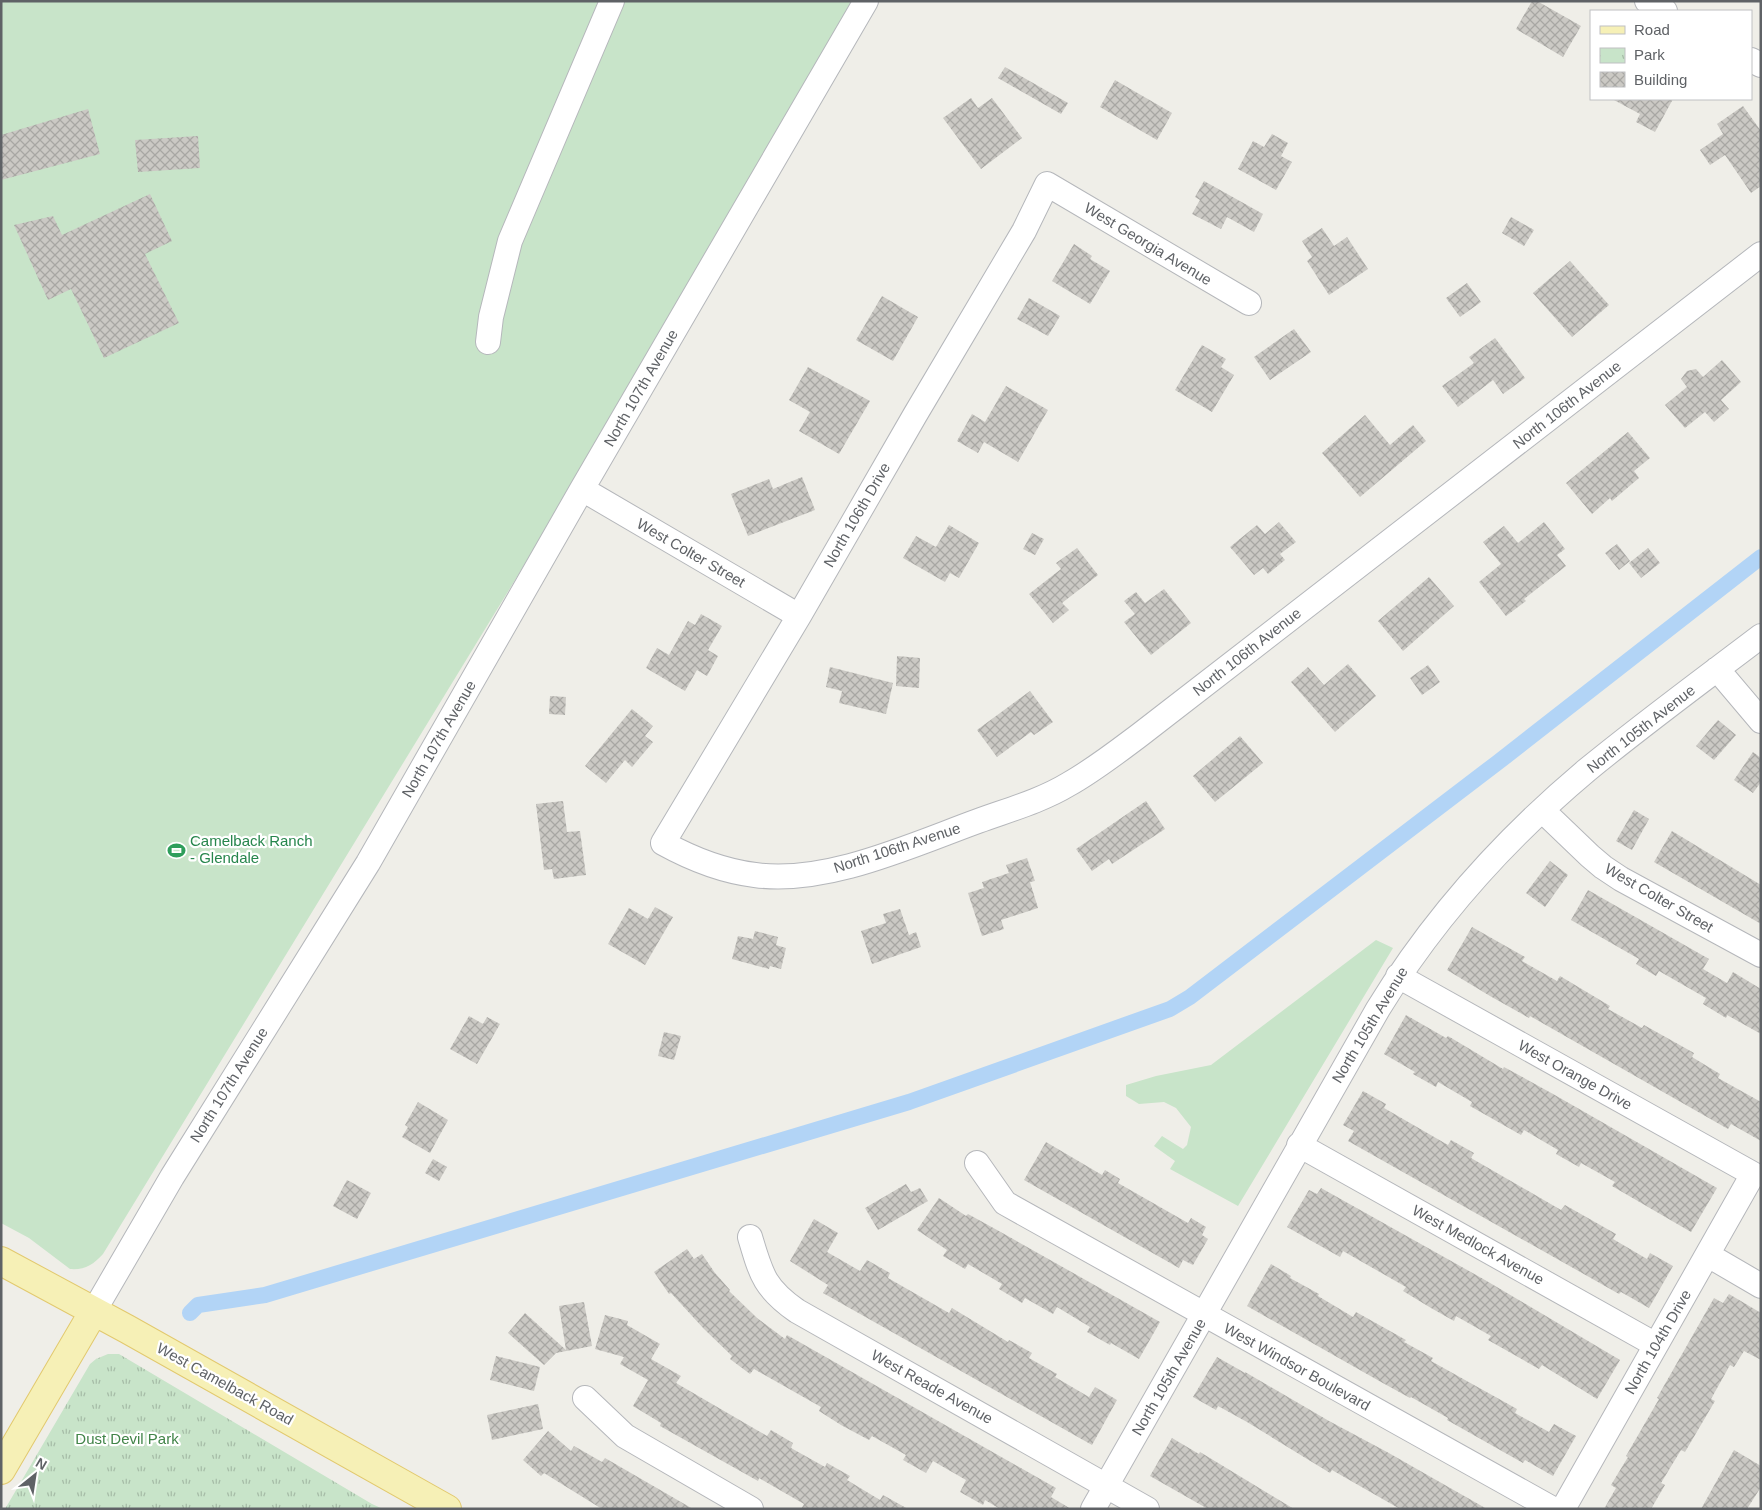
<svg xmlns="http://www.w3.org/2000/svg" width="1762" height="1510" viewBox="0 0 1762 1510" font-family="Helvetica,sans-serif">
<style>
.grass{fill:#c8e4c9}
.park{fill:url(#park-tufts)}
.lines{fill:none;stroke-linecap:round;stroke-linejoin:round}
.canal{stroke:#b2d4f6;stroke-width:16}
.building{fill:url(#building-cross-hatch)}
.minor-casing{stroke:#b5b7bb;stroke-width:26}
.major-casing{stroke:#e2c96e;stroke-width:30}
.minor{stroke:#fff;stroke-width:24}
.major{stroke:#f6f0b6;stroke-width:28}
.labels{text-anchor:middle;stroke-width:4.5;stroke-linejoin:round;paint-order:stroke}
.street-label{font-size:15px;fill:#5f6266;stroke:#fff}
.leisure-label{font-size:15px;fill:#27864d;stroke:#fff;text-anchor:start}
.park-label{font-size:15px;fill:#418448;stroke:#fff}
</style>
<defs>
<pattern id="park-tufts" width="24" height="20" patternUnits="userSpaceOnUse" patternTransform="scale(1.25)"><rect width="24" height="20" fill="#c8e4c9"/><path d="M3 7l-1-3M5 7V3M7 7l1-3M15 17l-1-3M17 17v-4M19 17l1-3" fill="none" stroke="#a6bca7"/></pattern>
<pattern id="building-cross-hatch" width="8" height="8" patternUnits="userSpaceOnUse" patternTransform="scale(1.25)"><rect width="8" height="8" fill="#cbc9c4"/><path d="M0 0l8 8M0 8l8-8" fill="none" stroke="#a8a7a3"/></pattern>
</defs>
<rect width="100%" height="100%" fill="#efeee8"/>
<!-- grass -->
<path class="grass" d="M 1,1 L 854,1 L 578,477 L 103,1254 C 93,1265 85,1270 70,1269 L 29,1238 L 1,1223 Z
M 1376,940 L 1393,948 L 1238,1206 L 1170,1169 L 1175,1161 L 1154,1146 L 1162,1136 L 1183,1149 L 1187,1145 L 1191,1127 L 1176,1108 L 1164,1102 L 1139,1104 L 1126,1096 L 1126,1085 L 1156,1076 L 1211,1065 Z"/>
<!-- park -->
<path class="park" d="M 108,1354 L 119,1354 L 372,1504 L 383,1509 L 5,1509 L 90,1364 L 96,1359 Z"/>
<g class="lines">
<!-- canal -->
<path class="canal" d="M 190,1313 L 198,1305 L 265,1295 L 909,1102 L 1170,1009 L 1190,997 L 1497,763 L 1761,557"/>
</g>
<!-- building -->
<path class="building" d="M 1532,1 L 1537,1 L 1581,26 L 1563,57 L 1516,29 Z
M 1005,67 L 1068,103 L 1061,114 L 998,78 Z
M 1115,80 L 1172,113 L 1157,140 L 1100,107 Z
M 971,98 L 978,108 L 992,98 L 1022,138 L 981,169 L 943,118 Z
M 1612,99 L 1673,99 L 1655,132 L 1636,122 L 1640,114 Z
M 1743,106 L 1761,131 L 1761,186 L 1751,193 L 1725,155 L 1710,165 L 1700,150 L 1723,134 L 1717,124 Z
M 88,109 L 100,154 L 1,180 L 1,135 Z
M 1272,134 L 1288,143 L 1281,156 L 1292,162 L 1276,190 L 1238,169 L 1253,141 L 1264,147 Z
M 198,136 L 200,168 L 138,172 L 135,140 Z
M 1204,181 L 1263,214 L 1254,232 L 1227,217 L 1221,229 L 1192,214 L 1200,200 L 1195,197 Z
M 150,194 L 172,241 L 145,254 L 179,323 L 104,358 L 71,289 L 48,300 L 14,225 L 53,216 L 62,235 Z
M 1511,217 L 1534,230 L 1524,246 L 1502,233 Z
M 1322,228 L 1334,246 L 1347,237 L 1368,269 L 1329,295 L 1307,261 L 1312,257 L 1302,241 Z
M 1074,244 L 1092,256 L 1090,259 L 1110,271 L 1090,304 L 1052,281 Z
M 1570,261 L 1609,305 L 1572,337 L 1533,293 Z
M 1467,283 L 1481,302 L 1460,317 L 1446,298 Z
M 882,296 L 918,317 L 893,361 L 856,340 Z
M 1029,298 L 1060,316 L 1048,336 L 1017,319 Z
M 1294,329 L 1311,352 L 1270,380 L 1254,357 Z
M 1495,338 L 1525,378 L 1503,394 L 1493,380 L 1458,407 L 1442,386 L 1474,363 L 1469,357 Z
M 1202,345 L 1226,359 L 1221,367 L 1234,375 L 1212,412 L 1175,390 Z
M 1722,360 L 1741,382 L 1721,400 L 1729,409 L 1714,422 L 1705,412 L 1685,428 L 1665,405 L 1687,387 L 1681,379 L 1687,371 L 1696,369 L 1703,377 Z
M 808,367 L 870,401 L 839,454 L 799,431 L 810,412 L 789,400 Z
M 1006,386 L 1048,410 L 1018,462 L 984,442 L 978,453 L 957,441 L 972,414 L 985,422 Z
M 1365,415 L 1390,445 L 1413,425 L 1426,441 L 1360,497 L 1322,453 Z
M 1628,432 L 1650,458 L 1634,471 L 1639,478 L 1612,501 L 1610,498 L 1592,514 L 1566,483 Z
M 802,477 L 815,510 L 748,536 L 731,494 L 769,479 L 773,489 Z
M 1279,522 L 1296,542 L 1280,554 L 1285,560 L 1268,574 L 1263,568 L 1254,575 L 1230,547 L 1257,525 L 1265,534 Z
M 1544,522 L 1565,549 L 1557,555 L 1566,566 L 1524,599 L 1526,601 L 1506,616 L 1479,582 L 1501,564 L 1483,542 L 1504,526 L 1518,543 Z
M 949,525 L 979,543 L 959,578 L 950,573 L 945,582 L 903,558 L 916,536 L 936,547 Z
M 1032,533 L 1044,539 L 1035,555 L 1023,549 Z
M 1617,544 L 1630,561 L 1619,570 L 1605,553 Z
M 1077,548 L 1098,575 L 1062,603 L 1069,610 L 1053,623 L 1029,594 L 1061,569 L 1056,563 Z
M 1648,548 L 1660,563 L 1641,578 L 1629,563 Z
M 1429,577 L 1454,606 L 1403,651 L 1378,621 Z
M 1164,589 L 1191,623 L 1151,655 L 1124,622 L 1135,614 L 1124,601 L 1136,592 L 1145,603 Z
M 701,614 L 722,626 L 708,650 L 718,656 L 707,676 L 697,670 L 685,691 L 646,668 L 657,648 L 669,655 L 688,621 L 695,625 Z
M 897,656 L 920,658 L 919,688 L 896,686 Z
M 1348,664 L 1376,696 L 1335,732 L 1291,682 L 1308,667 L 1324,685 Z
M 1428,665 L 1440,682 L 1422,695 L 1410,678 Z
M 830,667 L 893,683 L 886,714 L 839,703 L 842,691 L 826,687 Z
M 1030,691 L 1053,722 L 1034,735 L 1031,732 L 997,757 L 977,730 Z
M 550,696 L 566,697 L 565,715 L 549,714 Z
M 632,709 L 653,726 L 645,736 L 653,742 L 632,767 L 625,760 L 606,783 L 585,766 Z
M 1718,720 L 1736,735 L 1714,760 L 1696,746 Z
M 1240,736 L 1263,763 L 1215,802 L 1193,776 Z
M 1753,752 L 1761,758 L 1761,782 L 1753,793 L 1734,780 Z
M 563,801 L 567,832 L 580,831 L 586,875 L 554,879 L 552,869 L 544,870 L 536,804 Z
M 1146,801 L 1165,829 L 1112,864 L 1109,859 L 1092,871 L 1076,849 Z
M 1634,810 L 1649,819 L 1632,850 L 1616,841 Z
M 1672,831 L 1761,885 L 1761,924 L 1654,862 Z
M 1027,858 L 1035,881 L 1030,882 L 1038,908 L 1001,920 L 1004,929 L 982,936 L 968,893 L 984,888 L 982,882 L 1009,873 L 1006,865 Z
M 1550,861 L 1568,875 L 1545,907 L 1526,893 Z
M 1588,890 L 1709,959 L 1703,969 L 1727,983 L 1733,972 L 1761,989 L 1761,1034 L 1727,1015 L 1726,1018 L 1703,1004 L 1706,998 L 1659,971 L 1656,976 L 1636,964 L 1639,959 L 1571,920 Z
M 655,907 L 673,917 L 645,965 L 608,944 L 629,908 L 648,919 Z
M 900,909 L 909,935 L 916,932 L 921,947 L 872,964 L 861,931 L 886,923 L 883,914 Z
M 1472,927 L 1525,957 L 1522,961 L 1557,981 L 1560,976 L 1610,1006 L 1608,1009 L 1642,1028 L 1644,1025 L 1694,1053 L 1692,1057 L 1720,1074 L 1718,1078 L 1761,1102 L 1761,1141 L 1731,1124 L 1728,1129 L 1530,1016 L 1529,1018 L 1490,996 L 1447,970 Z
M 755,931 L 778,937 L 776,945 L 786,948 L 781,969 L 770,966 L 769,969 L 732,959 L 738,936 L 753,939 Z
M 1406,1015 L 1446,1038 L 1448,1036 L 1503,1069 L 1504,1067 L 1553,1094 L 1717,1188 L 1691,1232 L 1612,1186 L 1615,1182 L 1581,1163 L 1579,1167 L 1556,1154 L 1558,1150 L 1524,1130 L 1521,1135 L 1470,1106 L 1472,1102 L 1438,1082 L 1436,1087 L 1413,1074 L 1415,1072 L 1384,1054 Z
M 469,1016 L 483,1024 L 487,1017 L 500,1024 L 477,1064 L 450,1049 Z
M 664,1032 L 681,1036 L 674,1060 L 658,1056 Z
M 1363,1091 L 1386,1104 L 1384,1108 L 1448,1145 L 1451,1140 L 1474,1153 L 1471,1158 L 1561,1210 L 1565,1205 L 1616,1234 L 1613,1239 L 1647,1259 L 1650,1253 L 1673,1266 L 1649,1308 L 1621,1292 L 1619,1294 L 1582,1273 L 1348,1141 L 1354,1131 L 1343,1125 Z
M 418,1102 L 448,1120 L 430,1153 L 402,1137 L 408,1127 L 405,1125 Z
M 1046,1142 L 1102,1175 L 1105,1170 L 1120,1179 L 1118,1183 L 1188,1223 L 1191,1218 L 1206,1227 L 1202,1235 L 1208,1239 L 1193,1265 L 1183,1260 L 1179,1268 L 1024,1180 Z
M 433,1159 L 447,1167 L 439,1181 L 425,1173 Z
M 347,1180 L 371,1193 L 357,1219 L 333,1206 Z
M 906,1184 L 911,1192 L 920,1188 L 928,1201 L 878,1230 L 865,1208 Z
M 1321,1188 L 1485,1280 L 1620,1360 L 1597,1399 L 1542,1365 L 1539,1369 L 1488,1340 L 1491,1336 L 1456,1316 L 1454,1321 L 1431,1308 L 1403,1291 L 1406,1287 L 1343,1251 L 1340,1257 L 1287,1227 L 1309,1190 L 1317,1194 Z
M 939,1198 L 966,1216 L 968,1214 L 997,1230 L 1160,1322 L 1139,1359 L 1111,1343 L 1110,1345 L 1087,1332 L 1090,1327 L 1057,1307 L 1053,1314 L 1025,1298 L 1022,1303 L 999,1289 L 1002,1284 L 968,1264 L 965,1269 L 943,1256 L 947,1250 L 917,1230 Z
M 814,1219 L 838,1233 L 827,1252 L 860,1271 L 867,1260 L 890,1273 L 888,1278 L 949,1313 L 952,1308 L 1008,1342 L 1009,1340 L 1032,1353 L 1029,1358 L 1057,1374 L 1055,1377 L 1089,1397 L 1095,1387 L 1117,1400 L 1092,1445 L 823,1293 L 828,1285 L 790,1261 Z
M 687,1249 L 694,1259 L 702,1254 L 715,1273 L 730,1290 L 729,1291 L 757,1318 L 785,1339 L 787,1335 L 1056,1488 L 1051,1497 L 1071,1509 L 1000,1509 L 985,1500 L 983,1505 L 960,1492 L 966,1480 L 933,1461 L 926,1473 L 903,1460 L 906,1455 L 872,1436 L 869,1440 L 841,1425 L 819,1411 L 821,1407 L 754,1369 L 750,1374 L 730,1359 L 732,1356 L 704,1329 L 671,1293 L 669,1294 L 654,1272 Z
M 1271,1264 L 1291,1276 L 1290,1278 L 1319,1294 L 1318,1296 L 1353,1317 L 1356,1312 L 1406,1340 L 1404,1342 L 1433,1358 L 1431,1361 L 1517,1409 L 1515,1413 L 1549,1432 L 1554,1424 L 1576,1436 L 1553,1476 L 1525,1460 L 1523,1463 L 1447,1420 L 1448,1418 L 1411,1397 L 1410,1398 L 1381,1382 L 1247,1306 Z
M 1729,1294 L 1761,1313 L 1761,1360 L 1744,1351 L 1734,1367 L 1730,1365 L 1711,1399 L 1715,1401 L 1685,1452 L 1681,1450 L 1661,1483 L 1665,1485 L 1651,1509 L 1604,1509 L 1616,1488 L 1611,1485 L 1628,1457 L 1626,1456 L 1659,1399 L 1657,1398 L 1714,1298 L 1723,1303 Z
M 584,1302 L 592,1346 L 556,1353 L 544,1365 L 508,1333 L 525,1313 L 566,1350 L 559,1306 Z
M 605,1315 L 628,1321 L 627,1325 L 660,1344 L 651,1359 L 681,1376 L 676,1383 L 767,1436 L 771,1430 L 793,1443 L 791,1448 L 825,1467 L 827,1463 L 850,1476 L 847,1480 L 880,1500 L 883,1495 L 908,1509 L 801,1509 L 804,1504 L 759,1478 L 758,1481 L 660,1426 L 661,1423 L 633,1406 L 648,1380 L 620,1364 L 624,1357 L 595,1349 Z
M 496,1356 L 540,1367 L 534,1391 L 490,1380 Z
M 1217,1357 L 1245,1373 L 1245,1372 L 1329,1421 L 1387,1452 L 1487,1509 L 1400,1509 L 1332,1470 L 1330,1473 L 1247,1422 L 1218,1406 L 1216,1410 L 1193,1397 Z
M 538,1404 L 543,1429 L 492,1440 L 487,1415 Z
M 548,1431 L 571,1451 L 574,1446 L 602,1462 L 605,1458 L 693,1509 L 602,1509 L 544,1473 L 541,1476 L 523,1460 Z
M 1172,1438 L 1199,1454 L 1200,1452 L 1294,1509 L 1208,1509 L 1150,1476 Z
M 1734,1450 L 1761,1466 L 1761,1487 L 1747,1509 L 1701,1509 Z"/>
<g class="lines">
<defs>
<path id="minor" d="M 1647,1 L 1665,11
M 1751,60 L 1761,65
M 1249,303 L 1047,184 L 1024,231 L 915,415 L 799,616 L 663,843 C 692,859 722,871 755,875 C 826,885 912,845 978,821 C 1008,810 1041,801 1069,784 C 1094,770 1117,752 1141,734 L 1761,254
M 488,342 L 491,317 L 510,241 L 612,1
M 582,489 L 799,616
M 1717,669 L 1761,721
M 1542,810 L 1590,856 L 1603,867 L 1621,879 L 1761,955
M 1398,976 L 1753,1174 L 1563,1509
M 1299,1145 L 1656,1345
M 977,1163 L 1005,1203 L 1553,1509
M 750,1237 C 761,1274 764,1288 797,1311 L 1147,1509
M 1708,1255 L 1761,1286
M 94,1311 L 172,1177 L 368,863 L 582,489 L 866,1
M 585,1398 L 625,1436 L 751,1509
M 1093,1509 L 1378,1009 C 1433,919 1506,838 1587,770 C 1643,724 1703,680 1761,636"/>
<path id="major" d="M 1,1261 L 127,1329 L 447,1509
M 1,1470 L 94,1311"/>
</defs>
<!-- minor casing -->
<use href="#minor" class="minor-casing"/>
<!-- major casing -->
<use href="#major" class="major-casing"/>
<!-- minor -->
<use href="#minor" class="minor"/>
<!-- major -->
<use href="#major" class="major"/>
</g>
<!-- icons -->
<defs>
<symbol id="stadium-bare" viewBox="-9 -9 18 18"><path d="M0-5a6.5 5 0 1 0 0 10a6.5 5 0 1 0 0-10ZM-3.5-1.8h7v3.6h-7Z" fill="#2e9e5b" stroke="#fff" stroke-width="2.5" paint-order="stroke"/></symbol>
</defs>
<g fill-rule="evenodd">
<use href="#stadium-bare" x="164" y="838" width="25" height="25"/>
</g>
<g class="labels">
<!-- street labels -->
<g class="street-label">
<text transform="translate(1148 244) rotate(31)" y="5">West Georgia Avenue</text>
<text transform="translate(641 388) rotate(-60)" y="5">North 107th Avenue</text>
<text transform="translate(1567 405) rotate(-38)" y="5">North 106th Avenue</text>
<text transform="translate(857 515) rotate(-60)" y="5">North 106th Drive</text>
<text transform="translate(691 553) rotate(30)" y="5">West Colter Street</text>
<text transform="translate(1247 652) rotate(-38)" y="5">North 106th Avenue</text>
<text transform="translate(1641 729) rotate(-38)" y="5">North 105th Avenue</text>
<text transform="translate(439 739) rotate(-60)" y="5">North 107th Avenue</text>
<text transform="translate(897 848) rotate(-18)" y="5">North 106th Avenue</text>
<text transform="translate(1659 898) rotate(30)" y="5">West Colter Street</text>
<text transform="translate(1370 1025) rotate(-59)" y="5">North 105th Avenue</text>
<text transform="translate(1575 1075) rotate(29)" y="5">West Orange Drive</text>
<text transform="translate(229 1085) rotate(-58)" y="5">North 107th Avenue</text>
<text transform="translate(1478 1245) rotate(29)" y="5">West Medlock Avenue</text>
<text transform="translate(1658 1342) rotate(-60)" y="5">North 104th Drive</text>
<text transform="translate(1297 1367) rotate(29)" y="5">West Windsor Boulevard</text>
<text transform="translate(1169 1377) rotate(-60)" y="5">North 105th Avenue</text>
<text transform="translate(225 1384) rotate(29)" y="5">West Camelback Road</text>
<text transform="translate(932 1387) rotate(29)" y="5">West Reade Avenue</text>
</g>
<!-- leisure labels -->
<g class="leisure-label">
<text x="190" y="846">Camelback Ranch<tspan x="190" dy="17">- Glendale</tspan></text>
</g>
<!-- park labels -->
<g class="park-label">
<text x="127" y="1444">Dust Devil Park</text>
</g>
</g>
<!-- border -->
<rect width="1762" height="1510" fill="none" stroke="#5f6266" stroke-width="5"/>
<!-- legend -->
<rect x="1590" y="10" width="162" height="90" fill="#ffffff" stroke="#bfc0c2"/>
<rect x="1600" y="26" width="25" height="8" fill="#f6f0b6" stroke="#bfc0c2"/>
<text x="1634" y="35" font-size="15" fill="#5f6266">Road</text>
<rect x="1600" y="48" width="25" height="15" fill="url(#park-tufts)" stroke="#bfc0c2"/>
<text x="1634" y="60" font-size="15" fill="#5f6266">Park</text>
<rect x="1600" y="72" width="25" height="15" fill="url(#building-cross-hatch)" stroke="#bfc0c2"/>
<text x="1634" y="85" font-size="15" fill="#5f6266">Building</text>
<!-- north arrow -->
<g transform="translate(35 1475) rotate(30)" stroke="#ffffff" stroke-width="4" paint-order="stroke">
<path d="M0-4L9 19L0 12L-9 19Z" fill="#5f6266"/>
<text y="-8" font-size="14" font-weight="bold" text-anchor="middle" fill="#5f6266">N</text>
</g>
</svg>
